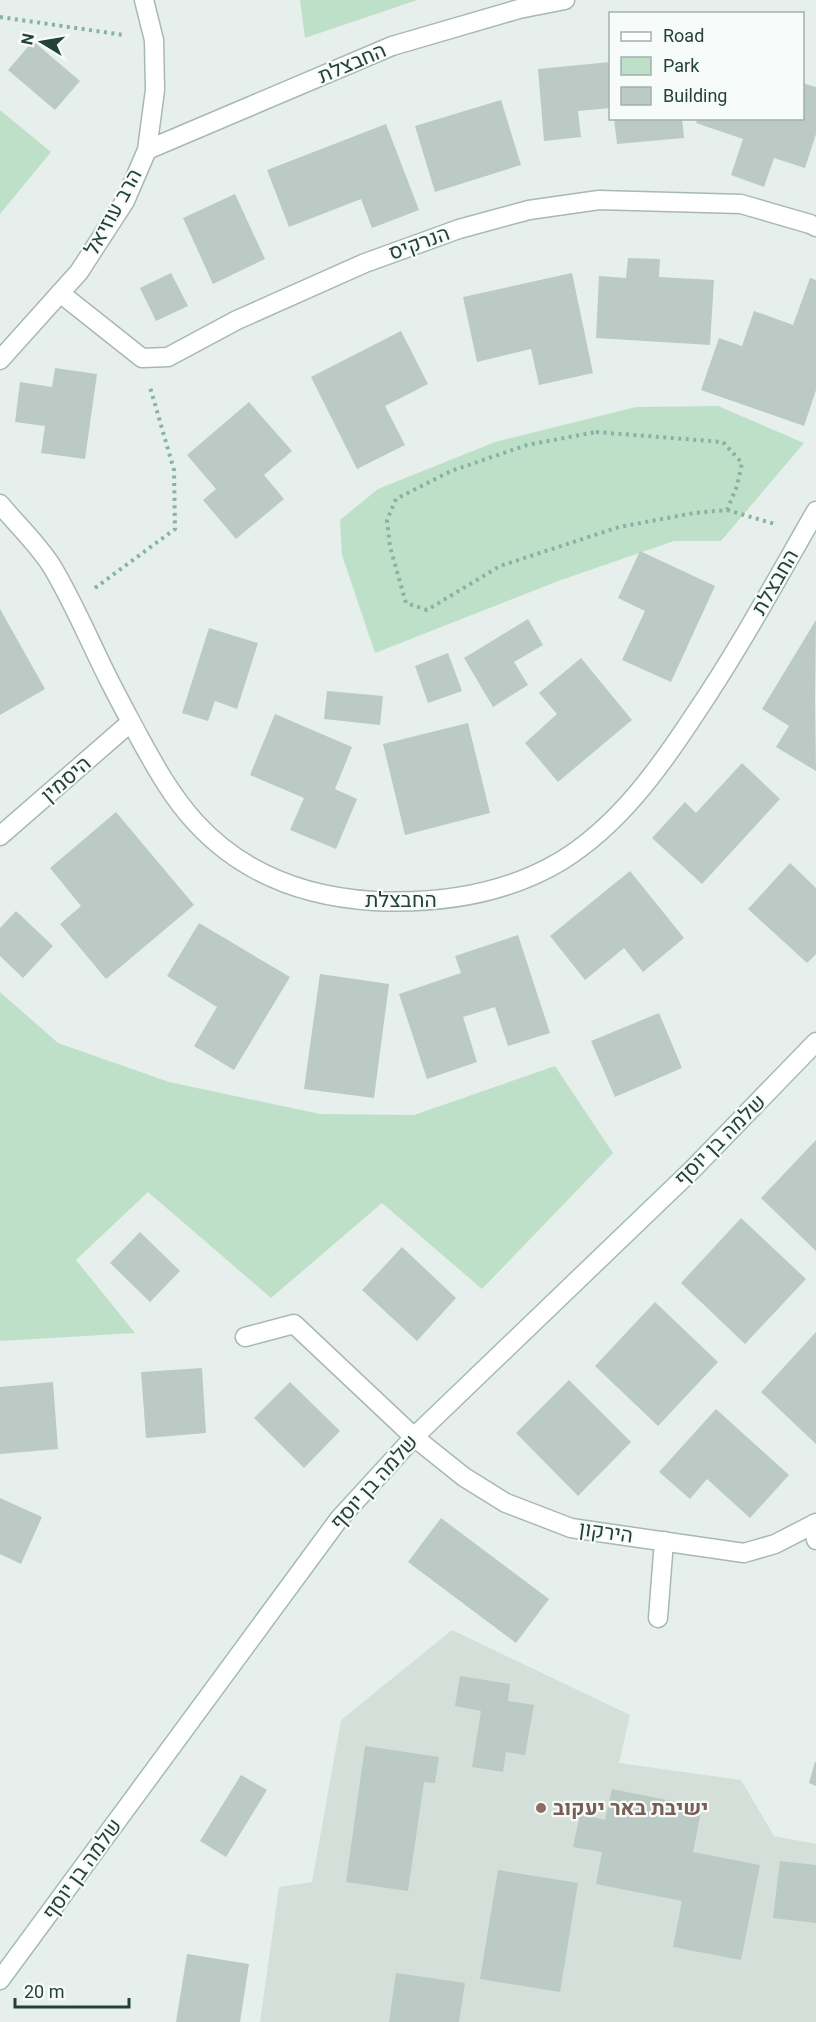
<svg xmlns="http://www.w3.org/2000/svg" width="816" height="2022" viewBox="0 0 816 2022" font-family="Roboto,Heebo,sans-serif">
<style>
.built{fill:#d4dfda}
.green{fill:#bfe0c8}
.building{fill:#bbcac4}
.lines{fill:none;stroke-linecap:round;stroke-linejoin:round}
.service-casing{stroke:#a8b8b2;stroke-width:21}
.minor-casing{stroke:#a8b8b2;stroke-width:21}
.secondary-casing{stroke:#a4bbb3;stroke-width:21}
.path{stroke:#86b3a5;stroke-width:4;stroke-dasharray:3 4.5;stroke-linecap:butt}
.service{stroke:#fff;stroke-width:18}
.minor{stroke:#fff;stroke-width:18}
.secondary{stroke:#fff;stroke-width:18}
.education-dot{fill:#8d6e63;stroke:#f7fbf9;stroke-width:2}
.labels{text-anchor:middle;stroke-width:4.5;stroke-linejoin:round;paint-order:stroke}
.street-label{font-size:21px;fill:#24423a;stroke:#f7fbf9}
.education-label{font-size:21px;font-weight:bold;fill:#785e54;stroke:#f7fbf9;text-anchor:start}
</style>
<rect width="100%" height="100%" fill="#e6efeb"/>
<!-- built -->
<path class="built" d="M 452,1630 L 630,1715 L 619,1763 L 741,1780 L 774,1836 L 816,1844 L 816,2022 L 260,2022 L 279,1887 L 312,1882 L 341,1720 Z"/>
<!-- green -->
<path class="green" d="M 300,0 L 417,0 L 305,38 Z
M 0,110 L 51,152 L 0,214 Z
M 718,406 L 804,443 L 721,541 L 674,541 L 561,580 L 375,653 L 342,555 L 340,520 L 378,489 L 495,442 L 636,407 Z
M 0,992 L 58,1043 L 169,1082 L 320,1114 L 414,1115 L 555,1066 L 613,1153 L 482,1289 L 382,1203 L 271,1298 L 148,1192 L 76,1260 L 135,1333 L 0,1341 Z"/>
<!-- building -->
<path class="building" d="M 33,41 L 80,81 L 55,110 L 8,70 Z
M 610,62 L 610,108 L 578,111 L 581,137 L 544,141 L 538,69 Z
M 802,83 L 816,87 L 816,134 L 805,168 L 774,158 L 764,187 L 731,175 L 743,139 L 696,123 L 698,118 L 802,118 Z
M 501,100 L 521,165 L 435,192 L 415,126 Z
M 614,118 L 682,118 L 684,138 L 617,144 Z
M 386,124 L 419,210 L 372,228 L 361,199 L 289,227 L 267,170 Z
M 235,194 L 265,259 L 213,284 L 183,218 Z
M 628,258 L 660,259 L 659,277 L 714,280 L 710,345 L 596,338 L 599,276 L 626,278 Z
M 171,273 L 188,306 L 156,321 L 140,288 Z
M 572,273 L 593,373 L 539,385 L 531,349 L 477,362 L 463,297 Z
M 810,278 L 816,280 L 816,390 L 804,426 L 701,390 L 719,338 L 742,346 L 754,311 L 793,325 Z
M 401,331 L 428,384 L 385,406 L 405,445 L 357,469 L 311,377 Z
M 55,368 L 97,374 L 85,459 L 41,453 L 45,426 L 15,422 L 20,382 L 52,387 Z
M 249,402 L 292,451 L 264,475 L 284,499 L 236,539 L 203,500 L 216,489 L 187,455 Z
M 640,551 L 715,586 L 671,682 L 622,660 L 645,611 L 618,598 Z
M 0,609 L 45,689 L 0,715 Z
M 528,619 L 543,645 L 514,662 L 528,685 L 493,707 L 464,658 Z
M 816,620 L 815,699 L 816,771 L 776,747 L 789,726 L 762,709 Z
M 209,628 L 258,643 L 237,709 L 215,701 L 208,721 L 182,713 Z
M 448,653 L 462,691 L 428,703 L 415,666 Z
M 581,658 L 632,720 L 558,782 L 525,743 L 557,714 L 539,693 Z
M 327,691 L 383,696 L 380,725 L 324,719 Z
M 275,714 L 352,747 L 335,789 L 357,799 L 336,849 L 290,830 L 304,798 L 250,775 Z
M 468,723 L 490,813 L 405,835 L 383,744 Z
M 742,763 L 780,799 L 702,884 L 652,838 L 685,802 L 696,813 Z
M 116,812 L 194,905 L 106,979 L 60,924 L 81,906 L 50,868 Z
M 790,863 L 816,888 L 816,954 L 807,963 L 748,909 Z
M 630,871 L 684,938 L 643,972 L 624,948 L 585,980 L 550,936 Z
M 16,911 L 53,946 L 23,978 L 0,956 L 0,928 Z
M 199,923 L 290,977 L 234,1070 L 194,1046 L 217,1007 L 167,976 Z
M 518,935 L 550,1033 L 508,1046 L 495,1007 L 463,1017 L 477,1062 L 427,1079 L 399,994 L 461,973 L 455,956 Z
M 320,974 L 389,984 L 374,1098 L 304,1089 Z
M 659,1013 L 682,1068 L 615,1097 L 591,1041 Z
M 816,1140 L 816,1251 L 761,1198 Z
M 741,1218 L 806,1279 L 745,1344 L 681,1283 Z
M 140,1232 L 180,1271 L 150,1302 L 110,1263 Z
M 402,1247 L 456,1298 L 417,1341 L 362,1290 Z
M 655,1302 L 718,1362 L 658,1426 L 595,1366 Z
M 816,1332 L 816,1444 L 761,1392 Z
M 202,1368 L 206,1433 L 146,1438 L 141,1372 Z
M 569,1380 L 631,1442 L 578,1496 L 516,1433 Z
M 53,1382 L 58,1449 L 0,1454 L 0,1387 Z
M 290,1382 L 340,1431 L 304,1468 L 254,1418 Z
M 716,1409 L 789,1475 L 750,1518 L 707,1479 L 690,1499 L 659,1472 Z
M 0,1498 L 42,1517 L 21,1564 L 0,1554 Z
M 441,1518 L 549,1599 L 516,1643 L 408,1562 Z
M 460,1676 L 510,1684 L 508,1701 L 534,1705 L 525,1755 L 506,1752 L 503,1772 L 472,1767 L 481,1711 L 455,1706 Z
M 365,1746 L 439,1757 L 435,1783 L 424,1782 L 408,1891 L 346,1882 Z
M 815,1762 L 816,1762 L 816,1786 L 809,1783 Z
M 241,1775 L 267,1790 L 226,1857 L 200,1841 Z
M 612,1789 L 702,1807 L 693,1852 L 760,1865 L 741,1960 L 673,1947 L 682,1901 L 596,1884 L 602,1852 L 573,1847 L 580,1814 L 605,1820 Z
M 780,1861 L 816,1865 L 816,1923 L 773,1918 Z
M 498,1870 L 578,1883 L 560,1992 L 480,1979 Z
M 187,1954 L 249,1964 L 240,2022 L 176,2022 Z
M 396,1973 L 465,1983 L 459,2022 L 389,2022 Z"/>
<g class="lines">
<defs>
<path id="service" d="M 60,293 L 142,358 L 168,357 L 237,320 L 365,263 L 459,229 L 529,210 L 599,200 L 741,204 L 810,224 L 816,227
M 245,1337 L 294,1324 L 414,1437
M 814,1524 L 816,1540
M 658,1618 L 664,1541"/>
<path id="minor" d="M 147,150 L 392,46 L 519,9 L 565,0
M 0,360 L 79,272 L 125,201 L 147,150 L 155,90 L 154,40 L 144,0
M 0,504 C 17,525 41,547 54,570 C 74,604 90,642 108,678 C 118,698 129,718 139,737 C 156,768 172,797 196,823 C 243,874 306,897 374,901 C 439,904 504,895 561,861 C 618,826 659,769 695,714 C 739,649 777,579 816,511
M 0,836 L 131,722
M 414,1437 L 464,1477 L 506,1503 L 571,1528 L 744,1553 L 775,1544 L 816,1523"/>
<path id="secondary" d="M 0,1980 L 339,1519 L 414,1437 L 692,1170 L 816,1042"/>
</defs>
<!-- service casing -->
<use href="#service" class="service-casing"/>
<!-- minor casing -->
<use href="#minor" class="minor-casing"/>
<!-- secondary casing -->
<use href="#secondary" class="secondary-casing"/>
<!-- path -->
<path class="path" d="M 0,17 L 124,35
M 596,432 L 723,442 L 742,463 L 737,486 L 727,510 L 694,513 L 619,527 L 500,566 L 427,610 L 406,603 L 390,547 L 387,520 L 396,499 L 451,471 L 527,445 Z
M 727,510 L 775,524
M 95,588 L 175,529 L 174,470 L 150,387"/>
<!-- service -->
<use href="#service" class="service"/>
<!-- minor -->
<use href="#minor" class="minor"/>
<!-- secondary -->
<use href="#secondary" class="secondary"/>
</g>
<!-- markers -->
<circle class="education-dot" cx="541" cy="1808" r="6"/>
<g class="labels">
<!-- street labels -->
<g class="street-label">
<text transform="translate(352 63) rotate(-23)" y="7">החבצלת</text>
<text transform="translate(113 212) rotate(-61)" y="7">הרב עוזיאל</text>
<text transform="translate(419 243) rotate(-20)" y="7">הנרקיס</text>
<text transform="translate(775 582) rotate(-60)" y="7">החבצלת</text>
<text transform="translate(66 779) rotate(-41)" y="7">היסמין</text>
<text x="401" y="907">החבצלת</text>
<text transform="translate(720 1140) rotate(-45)" y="7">שלמה בן יוסף</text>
<text transform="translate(374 1482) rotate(-48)" y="7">שלמה בן יוסף</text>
<text transform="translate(606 1532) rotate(8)" y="7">הירקון</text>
<text transform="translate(82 1869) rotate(-54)" y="7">שלמה בן יוסף</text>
</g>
<!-- education labels -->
<g class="education-label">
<text x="553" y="1815">ישיבת באר יעקוב</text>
</g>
</g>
<!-- legend -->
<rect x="609" y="12" width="195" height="108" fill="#f7fbf9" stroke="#a3b1ad" stroke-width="1.5"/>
<rect x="621" y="32" width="30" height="9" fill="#ffffff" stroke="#a3b1ad" stroke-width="1.5"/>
<text x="663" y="42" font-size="18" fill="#24423a">Road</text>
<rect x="621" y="57" width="30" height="18" fill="#bfe0c8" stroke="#a3b1ad" stroke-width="1.5"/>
<text x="663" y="72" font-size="18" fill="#24423a">Park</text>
<rect x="621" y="87" width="30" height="18" fill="#bbcac4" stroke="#a3b1ad" stroke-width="1.5"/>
<text x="663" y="102" font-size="18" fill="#24423a">Building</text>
<!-- north arrow -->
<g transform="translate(42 42) rotate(281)" stroke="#f7fbf9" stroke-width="4.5" paint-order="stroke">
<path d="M0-4.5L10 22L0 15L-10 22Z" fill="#24423a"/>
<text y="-9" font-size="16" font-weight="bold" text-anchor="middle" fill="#24423a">N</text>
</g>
<!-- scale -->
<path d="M15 1998v9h114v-9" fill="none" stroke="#24423a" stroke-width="3"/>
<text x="24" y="1998" font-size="18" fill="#24423a" stroke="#f7fbf9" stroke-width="4.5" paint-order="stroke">20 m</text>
</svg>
